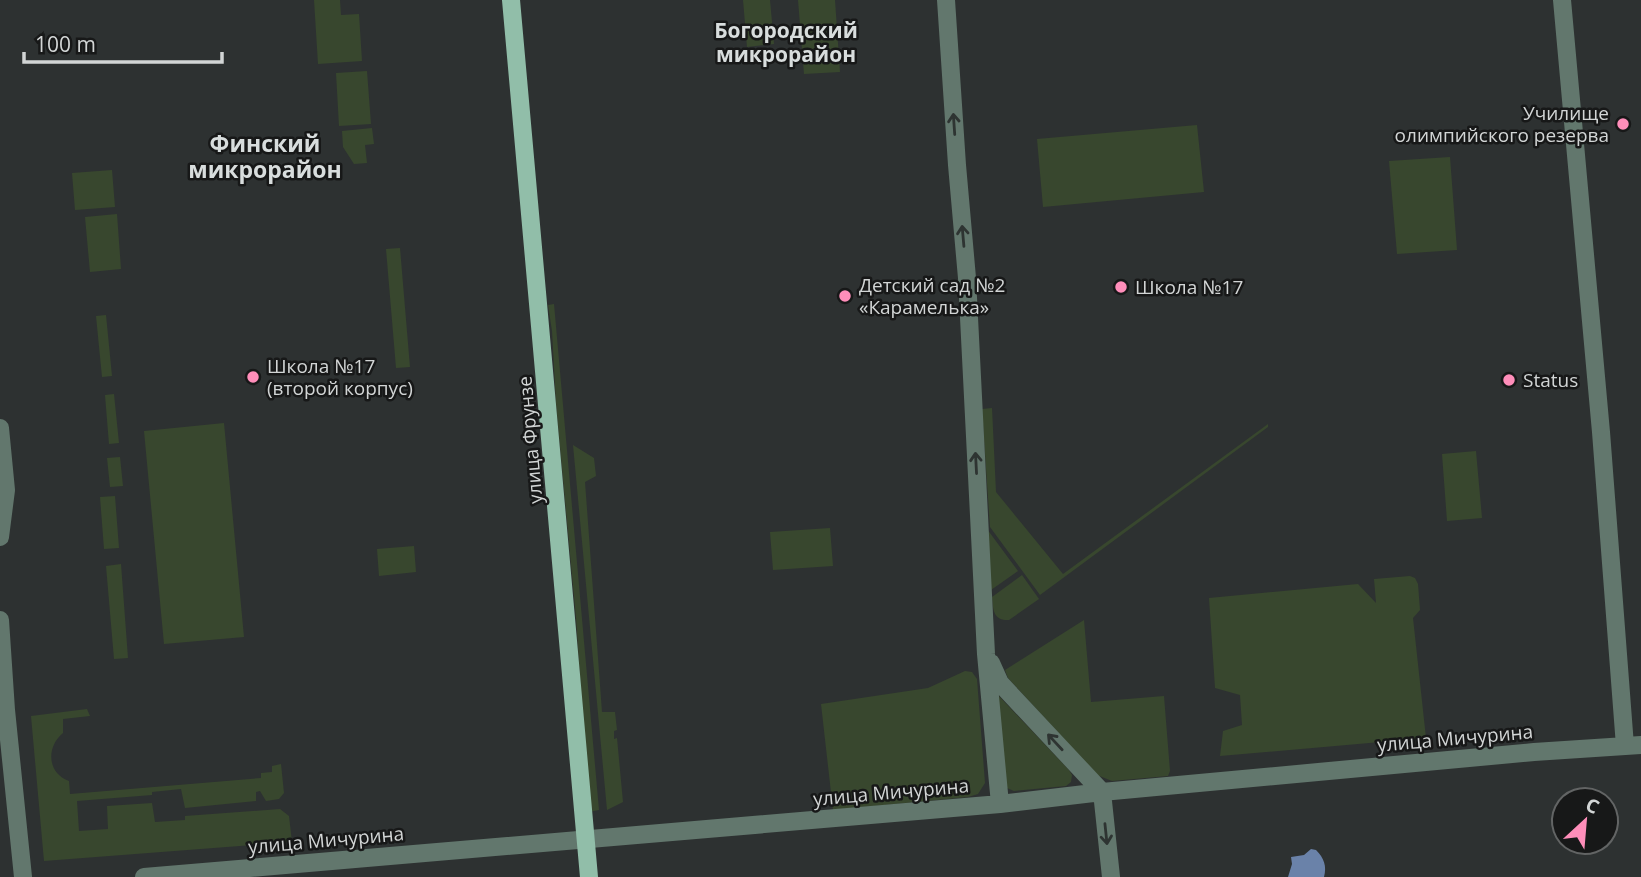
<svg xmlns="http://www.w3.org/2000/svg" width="1641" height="877" viewBox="0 0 1641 877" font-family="'Open Sans',sans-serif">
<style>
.green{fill:#38472e}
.water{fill:#6a82a9}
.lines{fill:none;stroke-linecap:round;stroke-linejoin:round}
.minor{stroke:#62776d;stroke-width:18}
.major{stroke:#91bea9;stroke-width:18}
.oneway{stroke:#2e3432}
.poi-dot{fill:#ff8eba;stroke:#171818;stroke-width:2.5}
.labels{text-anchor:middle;stroke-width:5;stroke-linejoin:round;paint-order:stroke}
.poi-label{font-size:19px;fill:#d2d5d5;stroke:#171818;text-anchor:start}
.street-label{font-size:19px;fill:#d2d5d5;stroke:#171818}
.neighbourhood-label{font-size:21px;font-weight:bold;fill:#d8dddd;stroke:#171818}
.quarter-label{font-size:23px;font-weight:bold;fill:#d8dddd;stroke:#171818}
</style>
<rect width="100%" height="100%" fill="#2d3131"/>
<!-- green -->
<path class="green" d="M 314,0 L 340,0 L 341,15 L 359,14 L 362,61 L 318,64 Z
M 743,0 L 770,0 L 774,44 L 747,47 Z
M 798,0 L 835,0 L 840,72 L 804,74 Z
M 367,71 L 371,124 L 339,126 L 336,73 Z
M 1197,125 L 1204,192 L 1043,207 L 1037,139 Z
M 372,128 L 374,144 L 365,145 L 367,163 L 354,164 L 343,147 L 342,131 Z
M 1450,157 L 1457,250 L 1397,254 L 1389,161 Z
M 112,170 L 115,207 L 75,210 L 72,173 Z
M 117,214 L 121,269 L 90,272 L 85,217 Z
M 400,248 L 410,367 L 396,368 L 386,249 Z
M 554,304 L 599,810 L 589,812 L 576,618 L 556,404 L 552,331 L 548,305 Z
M 106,315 L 112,376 L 102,377 L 96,316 Z
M 114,394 L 119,443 L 109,444 L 105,395 Z
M 992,408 L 996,492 L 1063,574 L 1268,424 L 1268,427 L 1040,595 L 990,527 L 982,409 Z
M 224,423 L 244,637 L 164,644 L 144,431 Z
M 573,445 L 594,458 L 596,476 L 585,482 L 602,712 L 615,712 L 617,730 L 614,731 L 614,739 L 617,738 L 623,802 L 607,810 Z
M 1476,451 L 1482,518 L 1447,521 L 1442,454 Z
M 120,457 L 123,486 L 110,487 L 107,458 Z
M 115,496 L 119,548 L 104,549 L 100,497 Z
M 830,528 L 833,566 L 773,570 L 770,532 Z
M 987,529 L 1018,571 L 991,590 Z
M 414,546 L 416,572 L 379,576 L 377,549 Z
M 121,564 L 128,658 L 114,659 L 106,566 Z
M 1022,575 L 1039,599 L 1009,620 C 993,621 993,609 992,597 Z
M 1410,576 L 1415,578 L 1418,584 L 1420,610 L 1413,618 L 1426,738 L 1220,756 L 1223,731 L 1242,725 L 1240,695 L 1215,688 L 1209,598 L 1358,584 L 1376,603 L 1374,579 Z
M 1084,620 L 1091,702 L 1164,696 L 1170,771 L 1168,776 L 1112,781 L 1097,775 L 1008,678 L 1005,670 Z
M 965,671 L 972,672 L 977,679 L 985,783 L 978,794 L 968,797 L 833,810 L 821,704 L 928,688 Z
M 997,694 L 1069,770 L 1072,775 L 1071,782 L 1066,786 L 1014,791 L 1007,788 L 1005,781 Z
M 87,709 L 90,716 L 63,719 L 63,733 C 46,747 47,773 69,781 L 70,794 L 261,778 L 261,773 L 272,772 L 272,766 L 281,764 L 284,793 L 279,799 L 266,801 L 260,791 L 256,792 L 256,801 L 185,808 L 181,789 L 152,792 L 152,795 L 77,801 L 79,831 L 108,829 L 107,806 L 152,803 L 155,822 L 185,820 L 185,816 L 280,809 L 289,816 L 292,842 L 44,861 L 31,716 Z"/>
<!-- water -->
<path class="water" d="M 1311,849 L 1316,850 C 1324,858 1327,866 1324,877 L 1288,877 L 1292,864 L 1291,857 L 1304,855 Z"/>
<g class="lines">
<!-- minor -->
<path class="minor" d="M 946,0 L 957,165 L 967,278 L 986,654 L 1000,804
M 1562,0 L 1601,432 L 1625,746
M 0,428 L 6,490 L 0,537
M 0,620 L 6,710 L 23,877
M 991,663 L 1000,683 L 1102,792 L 1111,877
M 144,877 L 1000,804 L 1102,792 L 1534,752 L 1641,745"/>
<!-- major -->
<path class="major" d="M 511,0 L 589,877"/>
</g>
<!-- one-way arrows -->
<defs><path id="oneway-shaft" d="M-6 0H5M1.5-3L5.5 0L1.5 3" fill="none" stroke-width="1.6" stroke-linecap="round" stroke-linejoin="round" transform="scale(1.75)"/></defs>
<g class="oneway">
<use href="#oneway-shaft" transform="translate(954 124) rotate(-94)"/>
<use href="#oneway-shaft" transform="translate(963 236) rotate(-95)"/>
<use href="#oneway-shaft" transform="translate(976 463) rotate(-93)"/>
<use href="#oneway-shaft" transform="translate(1055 742) rotate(-133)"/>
<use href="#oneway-shaft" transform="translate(1106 834) rotate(84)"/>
</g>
<!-- markers -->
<g class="poi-dot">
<circle cx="1623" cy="124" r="7"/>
<circle cx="1121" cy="287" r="7"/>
<circle cx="845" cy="296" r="7"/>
<circle cx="253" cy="377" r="7"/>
<circle cx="1509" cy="380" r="7"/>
</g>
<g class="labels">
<!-- poi labels -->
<g class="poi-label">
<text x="1609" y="120" text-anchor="end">Училище<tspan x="1609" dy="22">олимпийского резерва</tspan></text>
<text x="859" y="292">Детский сад №2<tspan x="859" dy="22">«Карамелька»</tspan></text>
<text x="1135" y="294">Школа №17</text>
<text x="267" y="373">Школа №17<tspan x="267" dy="22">(второй корпус)</tspan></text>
<text x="1523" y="387">Status</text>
</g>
<!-- street labels -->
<g class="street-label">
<text transform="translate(530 440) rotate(-95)" y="7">улица Фрунзе</text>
<text transform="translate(1455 738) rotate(-5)" y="7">улица Мичурина</text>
<text transform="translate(891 792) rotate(-5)" y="7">улица Мичурина</text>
<text transform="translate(326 840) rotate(-5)" y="7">улица Мичурина</text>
</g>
<!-- neighbourhood labels -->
<g class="neighbourhood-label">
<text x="786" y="38">Богородский<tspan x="786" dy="24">микрорайон</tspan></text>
</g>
<!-- quarter labels -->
<g class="quarter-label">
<text x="265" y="152">Финский<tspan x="265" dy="26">микрорайон</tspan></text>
</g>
</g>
<!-- north arrow -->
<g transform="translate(1585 821) rotate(26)"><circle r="33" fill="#171818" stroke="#626464" stroke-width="2"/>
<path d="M0-5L12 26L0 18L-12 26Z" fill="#ff8eba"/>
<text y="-10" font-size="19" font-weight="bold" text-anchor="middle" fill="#d2d5d5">С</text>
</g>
<!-- scale -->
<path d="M24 52v10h198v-10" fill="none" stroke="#d2d5d5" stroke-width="3.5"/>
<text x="35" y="52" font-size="21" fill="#d2d5d5" stroke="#171818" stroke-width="5" paint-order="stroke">100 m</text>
</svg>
